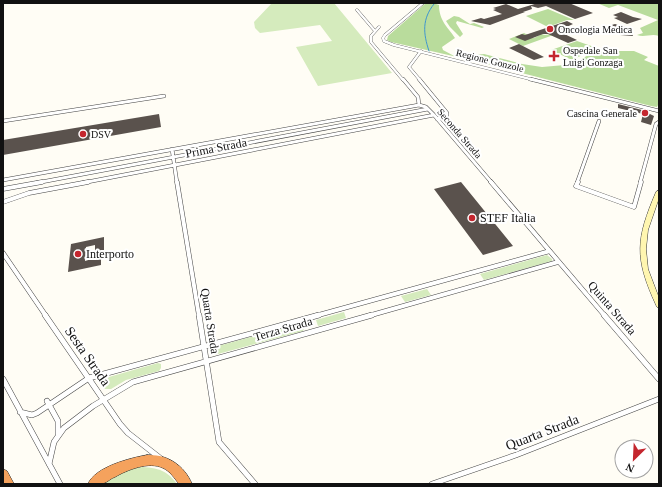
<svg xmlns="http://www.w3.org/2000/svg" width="662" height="487" viewBox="0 0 662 487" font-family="'Times New Roman',serif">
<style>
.green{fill:#d5ebbd}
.forest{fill:#b9dc9c}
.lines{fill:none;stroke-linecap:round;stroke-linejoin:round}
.stream{stroke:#3f96cf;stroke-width:1}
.building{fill:#5a524d;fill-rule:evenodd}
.street-far3-casing{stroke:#444;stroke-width:3}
.street-far2-casing{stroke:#444;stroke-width:4}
.street-far1-casing{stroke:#444;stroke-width:5}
.street-casing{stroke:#444;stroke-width:6}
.secondary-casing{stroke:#333;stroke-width:1}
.highway-casing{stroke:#222;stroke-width:1}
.street-far3{stroke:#fff;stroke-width:2.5}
.street-far2{stroke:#fff;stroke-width:3}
.street-far1{stroke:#fff;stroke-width:4}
.street{stroke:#fff;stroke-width:5}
.secondary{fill:#fff6b0;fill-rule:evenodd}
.highway{fill:#f5a25d;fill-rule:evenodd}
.poi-dot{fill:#c4262e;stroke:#fff;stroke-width:1.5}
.labels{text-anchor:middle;stroke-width:4;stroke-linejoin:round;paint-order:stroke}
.far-poi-label{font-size:10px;fill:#111;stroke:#fff;text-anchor:start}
.far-street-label{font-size:10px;fill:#111;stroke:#fff}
.street-label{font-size:12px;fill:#111;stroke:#fff}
.poi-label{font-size:12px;fill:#111;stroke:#fff;text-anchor:start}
.near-street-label{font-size:14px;fill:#111;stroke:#fff}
</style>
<rect width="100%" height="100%" fill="#fffdf5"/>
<!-- green -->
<path class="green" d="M 272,3 L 334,3 L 392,73 L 318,86 L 296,47 L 332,41 L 320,25 L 260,33 L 255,28 L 254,22 Z
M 547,255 L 552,259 L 552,261 L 484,280 L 480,274 Z
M 427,289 L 431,295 L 405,302 L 401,296 Z
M 344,312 L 346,318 L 318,326 L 316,320 Z
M 301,323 L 304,329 L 303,331 L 214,355 L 213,354 L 211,348 Z
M 158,363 L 161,364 L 161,368 L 159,371 L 126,380 L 111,389 L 105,389 L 103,388 L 103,382 L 109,377 Z
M 132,467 C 152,467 165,467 177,484 L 102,484 L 106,478 Z"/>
<!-- forest -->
<path class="forest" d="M 426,3 L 433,3 L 439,5 C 439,21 448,27 455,38 L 442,47 L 443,50 L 456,57 L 484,54 L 522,64 L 542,67 L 565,65 L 576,62 L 592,53 L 603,51 L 634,51 L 648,57 L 644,60 L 659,66 L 658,105 L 657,107 L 651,106 L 475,61 L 391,42 L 387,40 L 388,36 Z
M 597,3 L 659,3 L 659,36 C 651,33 645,38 637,35 L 643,33 L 640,28 L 658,20 L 618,5 L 609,8 Z
M 548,9 L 574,20 L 567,20 L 548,27 L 526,16 Z
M 454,16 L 459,17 L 470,24 L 474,23 L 484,27 L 482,28 L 457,21 L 456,23 L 463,34 L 460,37 L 450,27 L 446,21 Z
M 524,33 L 534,38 L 540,35 L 541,34 L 545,35 L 559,33 L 523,46 L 509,39 Z
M 577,41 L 597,48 L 572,60 L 551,50 Z"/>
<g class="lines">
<!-- stream -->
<path class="stream" d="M 429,51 C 423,33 422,19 434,4"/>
</g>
<!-- building -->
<path class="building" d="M 538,3 L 569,3 L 593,13 L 575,19 L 546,6 L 538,8 L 531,6 L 532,9 L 523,12 L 525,12 L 490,25 L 471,21 L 481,18 L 484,19 L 502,14 L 493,10 L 496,9 L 493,8 L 506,4 L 518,9 Z
M 621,12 L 633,17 L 642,19 L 627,24 L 614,18 L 618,17 L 613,15 Z
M 567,21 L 573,24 L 558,31 L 577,40 L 568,43 L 548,34 L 543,34 L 525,41 L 515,37 L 522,34 L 525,35 Z
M 615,24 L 630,28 L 633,36 L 620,35 L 611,32 L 608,26 Z
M 519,44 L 544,57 L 534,60 L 509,48 Z
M 618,104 L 642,110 L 654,116 L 651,125 L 641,122 L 643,114 L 618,108 Z
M 159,114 L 161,127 L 3,155 L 3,140 Z
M 461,182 L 513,246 L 483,255 L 434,189 Z
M 104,237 L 104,250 L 101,250 L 101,265 L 68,272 L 71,244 ZM 95,245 L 95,258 L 85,261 L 86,247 Z"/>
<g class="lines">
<defs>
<path id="street-far3" d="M 423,3 L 385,35 L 383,38 L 384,41 L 394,45 L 534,80
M 357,10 L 375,31
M 379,27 L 371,36 L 371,42 L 403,80
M 420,80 L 409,67 L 421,51"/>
<path id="street-far2" d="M 403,79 L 418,97 L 419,105 L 426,107 L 434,115 L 492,183
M 419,79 L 447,113 L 447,116 L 437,119
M 530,79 L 659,111
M 3,121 L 164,96
M 172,149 L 177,183
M 3,180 L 419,105
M 36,183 L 428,109
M 82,183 L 434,115
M 577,183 L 599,121
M 640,183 L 656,124 L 659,122"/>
<path id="street-far1" d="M 177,182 L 199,316
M 491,182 L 605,316
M 578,182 L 576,186 L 634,207 L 641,182
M 3,189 L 42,182
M 3,202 L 29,193 L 88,182
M 3,253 L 46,316
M 315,316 L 550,251
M 368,316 L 558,262"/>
<path id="street" d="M 45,315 L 120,424 L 128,433 L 160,458
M 199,315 L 219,442 L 255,484
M 604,315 L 659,379
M 3,379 L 60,484
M 47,401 L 58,421 L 58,434
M 20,412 L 32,415 L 37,413 L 89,378 L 319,315
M 49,464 L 54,442 L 64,428 L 93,406 L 133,382 L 372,315
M 432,484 L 516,455 L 659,399"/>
<path id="secondary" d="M 659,190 L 659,198 L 648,230 L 646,249 L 648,269 L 659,298 L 659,308 L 657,307 L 656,305 C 634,257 636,239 656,192 Z"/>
<path id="highway" d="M 147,455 C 167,454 184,465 192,484 L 179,484 C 175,479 170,471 163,468 C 149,461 127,470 115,477 C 111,478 108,482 104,483 C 100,485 93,484 88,484 C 95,467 130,458 147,455 Z
M 3,469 L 7,471 L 14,484 L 3,484 Z"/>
</defs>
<!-- street-far3 casing -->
<use href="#street-far3" class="street-far3-casing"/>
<!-- street-far2 casing -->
<use href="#street-far2" class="street-far2-casing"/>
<!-- street-far1 casing -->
<use href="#street-far1" class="street-far1-casing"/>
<!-- street casing -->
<use href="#street" class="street-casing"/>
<!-- secondary casing -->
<use href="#secondary" class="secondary-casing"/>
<!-- highway casing -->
<use href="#highway" class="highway-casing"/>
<!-- street-far3 -->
<use href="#street-far3" class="street-far3"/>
<!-- street-far2 -->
<use href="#street-far2" class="street-far2"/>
<!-- street-far1 -->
<use href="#street-far1" class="street-far1"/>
<!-- street -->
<use href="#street" class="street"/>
<!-- secondary -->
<use href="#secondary" class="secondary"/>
<!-- highway -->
<use href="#highway" class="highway"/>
</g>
<!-- markers -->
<g class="poi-dot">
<circle cx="550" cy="29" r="4"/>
<path d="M552 50h4v4h4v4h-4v4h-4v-4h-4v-4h4z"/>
<circle cx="645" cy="113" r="4"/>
<circle cx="83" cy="134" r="4"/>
<circle cx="472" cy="218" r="4"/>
<circle cx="78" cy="254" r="4"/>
</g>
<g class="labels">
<!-- far-poi labels -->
<g class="far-poi-label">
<text x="558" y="33">Oncologia Medica</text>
<text x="563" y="54">Ospedale San<tspan x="563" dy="12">Luigi Gonzaga</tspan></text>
<text x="637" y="117" text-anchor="end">Cascina Generale</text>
<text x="91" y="138">DSV</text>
</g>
<!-- far-street labels -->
<g class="far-street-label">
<text transform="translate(490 60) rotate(14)" y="4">Regione Gonzole</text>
<text transform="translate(460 133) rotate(49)" y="4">Seconda Strada</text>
</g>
<!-- street labels -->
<g class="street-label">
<text transform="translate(216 148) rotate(-11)" y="4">Prima Strada</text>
<text transform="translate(612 308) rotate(49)" y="4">Quinta Strada</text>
<text transform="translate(210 321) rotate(81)" y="4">Quarta Strada</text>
<text transform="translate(283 329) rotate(-16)" y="4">Terza Strada</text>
</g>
<!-- poi labels -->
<g class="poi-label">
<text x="480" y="222">STEF Italia</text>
<text x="86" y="258">Interporto</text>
</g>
<!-- near-street labels -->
<g class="near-street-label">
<text transform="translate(88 356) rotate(55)" y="5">Sesta Strada</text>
<text transform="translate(542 432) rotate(-21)" y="5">Quarta Strada</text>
</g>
</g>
<!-- border -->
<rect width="662" height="487" fill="none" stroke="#111111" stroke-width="8"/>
<!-- north arrow -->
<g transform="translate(634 459) rotate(204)"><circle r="19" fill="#ffffff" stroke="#a0a0a0"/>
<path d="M0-3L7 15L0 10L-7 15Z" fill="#c4262e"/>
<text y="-6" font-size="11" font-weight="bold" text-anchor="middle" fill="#111111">N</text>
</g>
</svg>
